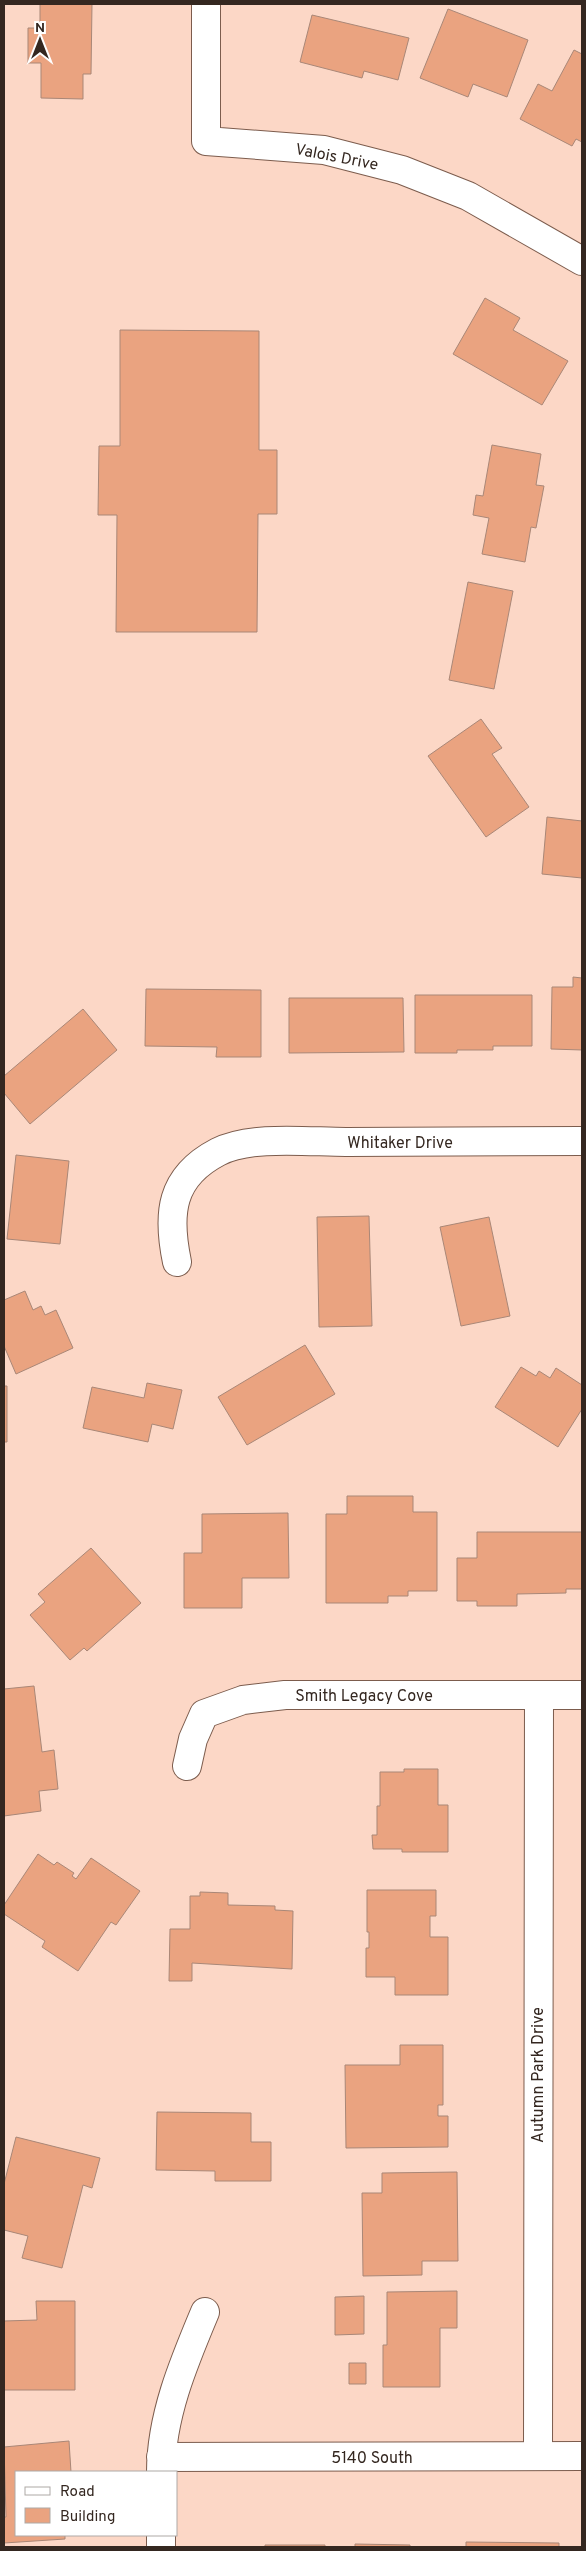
<svg xmlns="http://www.w3.org/2000/svg" width="586" height="2551" viewBox="0 0 586 2551" font-family="Overpass,sans-serif">
<style>
.building{fill:#eaa380;stroke:#a98777}
.lines{fill:none;stroke-linecap:round;stroke-linejoin:round}
.street-casing{stroke:#7c5c4d;stroke-width:30}
.street{stroke:#fff;stroke-width:28}
.labels{text-anchor:middle;stroke-width:4.5;stroke-linejoin:round;paint-order:stroke}
.street-label{font-size:16px;fill:#342720;stroke:#fff}
</style>
<rect width="100%" height="100%" fill="#fcd7c6"/>
<!-- building -->
<path class="building" d="M 40,4 L 92,4 L 91,74 L 83,74 L 83,99 L 41,98 L 41,63 L 28,63 L 28,28 L 40,28 Z
M 448,9 L 528,40 L 507,97 L 473,84 L 468,97 L 420,78 Z
M 312,15 L 409,38 L 398,80 L 364,71 L 362,78 L 300,62 Z
M 574,50 L 582,54 L 582,142 L 576,139 L 572,146 L 520,119 L 538,84 L 552,91 Z
M 485,298 L 520,318 L 513,330 L 568,361 L 542,405 L 453,354 Z
M 120,330 L 259,331 L 259,450 L 277,450 L 277,514 L 258,514 L 257,632 L 116,632 L 117,515 L 98,515 L 99,446 L 120,446 Z
M 492,445 L 541,454 L 536,485 L 544,486 L 536,528 L 531,527 L 525,562 L 482,554 L 489,518 L 473,515 L 476,495 L 483,496 Z
M 468,582 L 513,591 L 494,689 L 449,680 Z
M 481,719 L 502,748 L 492,754 L 529,807 L 486,837 L 428,756 Z
M 547,817 L 582,821 L 582,878 L 542,874 Z
M 573,977 L 582,978 L 582,1050 L 551,1049 L 552,987 L 573,987 Z
M 146,989 L 261,990 L 261,1057 L 216,1057 L 217,1047 L 145,1046 Z
M 415,995 L 532,995 L 532,1046 L 493,1046 L 493,1050 L 457,1050 L 457,1053 L 415,1053 Z
M 289,998 L 403,998 L 404,1052 L 289,1053 Z
M 83,1009 L 117,1050 L 30,1124 L 4,1093 L 4,1076 Z
M 16,1155 L 69,1161 L 60,1244 L 7,1239 Z
M 369,1216 L 372,1326 L 319,1327 L 317,1217 Z
M 489,1217 L 510,1316 L 461,1326 L 440,1227 Z
M 25,1291 L 33,1310 L 41,1306 L 45,1315 L 56,1310 L 73,1348 L 16,1374 L 4,1346 L 4,1300 Z
M 305,1345 L 335,1394 L 247,1445 L 218,1397 Z
M 521,1367 L 536,1376 L 539,1371 L 550,1378 L 556,1368 L 582,1385 L 582,1409 L 558,1447 L 495,1407 Z
M 147,1383 L 182,1390 L 173,1429 L 152,1424 L 148,1442 L 83,1428 L 92,1387 L 144,1398 Z
M 4,1386 L 7,1386 L 7,1442 L 4,1442 Z
M 347,1496 L 413,1496 L 413,1512 L 437,1512 L 437,1591 L 408,1591 L 408,1596 L 388,1596 L 388,1603 L 326,1603 L 326,1514 L 347,1514 Z
M 288,1513 L 289,1578 L 242,1578 L 242,1608 L 184,1608 L 184,1553 L 202,1553 L 202,1514 Z
M 477,1532 L 582,1532 L 582,1589 L 566,1589 L 566,1593 L 517,1594 L 517,1606 L 477,1606 L 477,1601 L 457,1601 L 457,1558 L 477,1558 Z
M 91,1548 L 141,1603 L 87,1651 L 84,1648 L 70,1660 L 30,1615 L 45,1602 L 38,1594 Z
M 34,1686 L 42,1752 L 54,1750 L 58,1789 L 39,1791 L 41,1811 L 4,1816 L 4,1689 Z
M 404,1769 L 438,1769 L 438,1805 L 448,1805 L 448,1852 L 402,1852 L 402,1849 L 373,1849 L 372,1835 L 377,1835 L 377,1806 L 380,1806 L 380,1772 L 404,1772 Z
M 38,1854 L 54,1865 L 57,1862 L 74,1873 L 72,1876 L 76,1879 L 91,1858 L 140,1891 L 116,1925 L 111,1922 L 78,1971 L 42,1947 L 45,1941 L 4,1914 L 4,1905 Z
M 367,1890 L 436,1890 L 436,1916 L 430,1916 L 430,1937 L 448,1937 L 448,1995 L 395,1995 L 395,1977 L 366,1977 L 366,1948 L 369,1948 L 369,1932 L 367,1932 Z
M 200,1892 L 228,1893 L 228,1905 L 275,1906 L 275,1910 L 293,1911 L 292,1969 L 192,1963 L 192,1981 L 169,1981 L 170,1929 L 190,1929 L 190,1896 L 200,1896 Z
M 400,2045 L 443,2045 L 443,2105 L 438,2105 L 438,2116 L 448,2116 L 448,2147 L 346,2148 L 345,2065 L 400,2065 Z
M 157,2112 L 251,2113 L 251,2142 L 271,2142 L 271,2181 L 215,2181 L 215,2171 L 156,2170 Z
M 16,2137 L 100,2158 L 92,2188 L 83,2185 L 62,2268 L 22,2258 L 28,2236 L 4,2230 L 4,2184 Z
M 457,2172 L 458,2261 L 422,2261 L 422,2275 L 363,2276 L 362,2193 L 382,2193 L 382,2173 Z
M 457,2291 L 457,2328 L 440,2328 L 440,2387 L 383,2387 L 383,2345 L 387,2345 L 387,2292 Z
M 364,2296 L 364,2334 L 335,2335 L 335,2297 Z
M 36,2301 L 75,2301 L 75,2390 L 4,2390 L 4,2321 L 37,2320 Z
M 349,2363 L 366,2363 L 366,2384 L 349,2384 Z
M 69,2441 L 71,2472 L 16,2472 L 16,2535 L 65,2535 L 65,2539 L 4,2543 L 4,2517 L 6,2517 L 4,2447 Z
M 466,2542 L 559,2543 L 559,2547 L 466,2547 Z
M 355,2544 L 410,2545 L 410,2547 L 355,2547 Z
M 265,2545 L 325,2545 L 325,2547 L 265,2547 Z"/>
<g class="lines">
<defs>
<path id="street" d="M 206,4 L 206,141 L 324,150 L 402,170 L 468,196 L 582,261
M 177,1262 C 167,1214 170,1177 218,1152 C 251,1135 309,1142 346,1142 C 425,1142 504,1142 582,1141
M 187,1766 L 193,1739 L 204,1714 L 243,1700 L 285,1695 L 582,1695
M 538,2456 L 539,1695
M 161,2457 L 582,2456
M 161,2472 C 161,2416 184,2362 205,2312
M 161,2547 L 161,2535"/>
</defs>
<!-- street casing -->
<use href="#street" class="street-casing"/>
<!-- street -->
<use href="#street" class="street"/>
</g>
<g class="labels">
<!-- street labels -->
<g class="street-label">
<text transform="translate(337 156) rotate(11)" y="6">Valois Drive</text>
<text x="400" y="1148">Whitaker Drive</text>
<text x="364" y="1701">Smith Legacy Cove</text>
<text transform="translate(537 2075) rotate(-90)" y="6">Autumn Park Drive</text>
<text x="372" y="2463">5140 South</text>
</g>
</g>
<!-- border -->
<rect width="586" height="2551" fill="none" stroke="#342720" stroke-width="10"/>
<!-- legend -->
<rect x="15" y="2471" width="162" height="65" fill="#ffffff" stroke="#aea9a6"/>
<rect x="25" y="2487" width="25" height="8" fill="#ffffff" stroke="#aea9a6"/>
<text x="60" y="2496" font-size="15" fill="#342720">Road</text>
<rect x="25" y="2508" width="25" height="15" fill="#eaa380" stroke="#aea9a6"/>
<text x="60" y="2521" font-size="15" fill="#342720">Building</text>
<!-- north arrow -->
<g transform="translate(40 40)" stroke="#ffffff" stroke-width="4" paint-order="stroke">
<path d="M0-4L9 19L0 12L-9 19Z" fill="#342720"/>
<text y="-8" font-size="14" font-weight="bold" text-anchor="middle" fill="#342720">N</text>
</g>
</svg>
